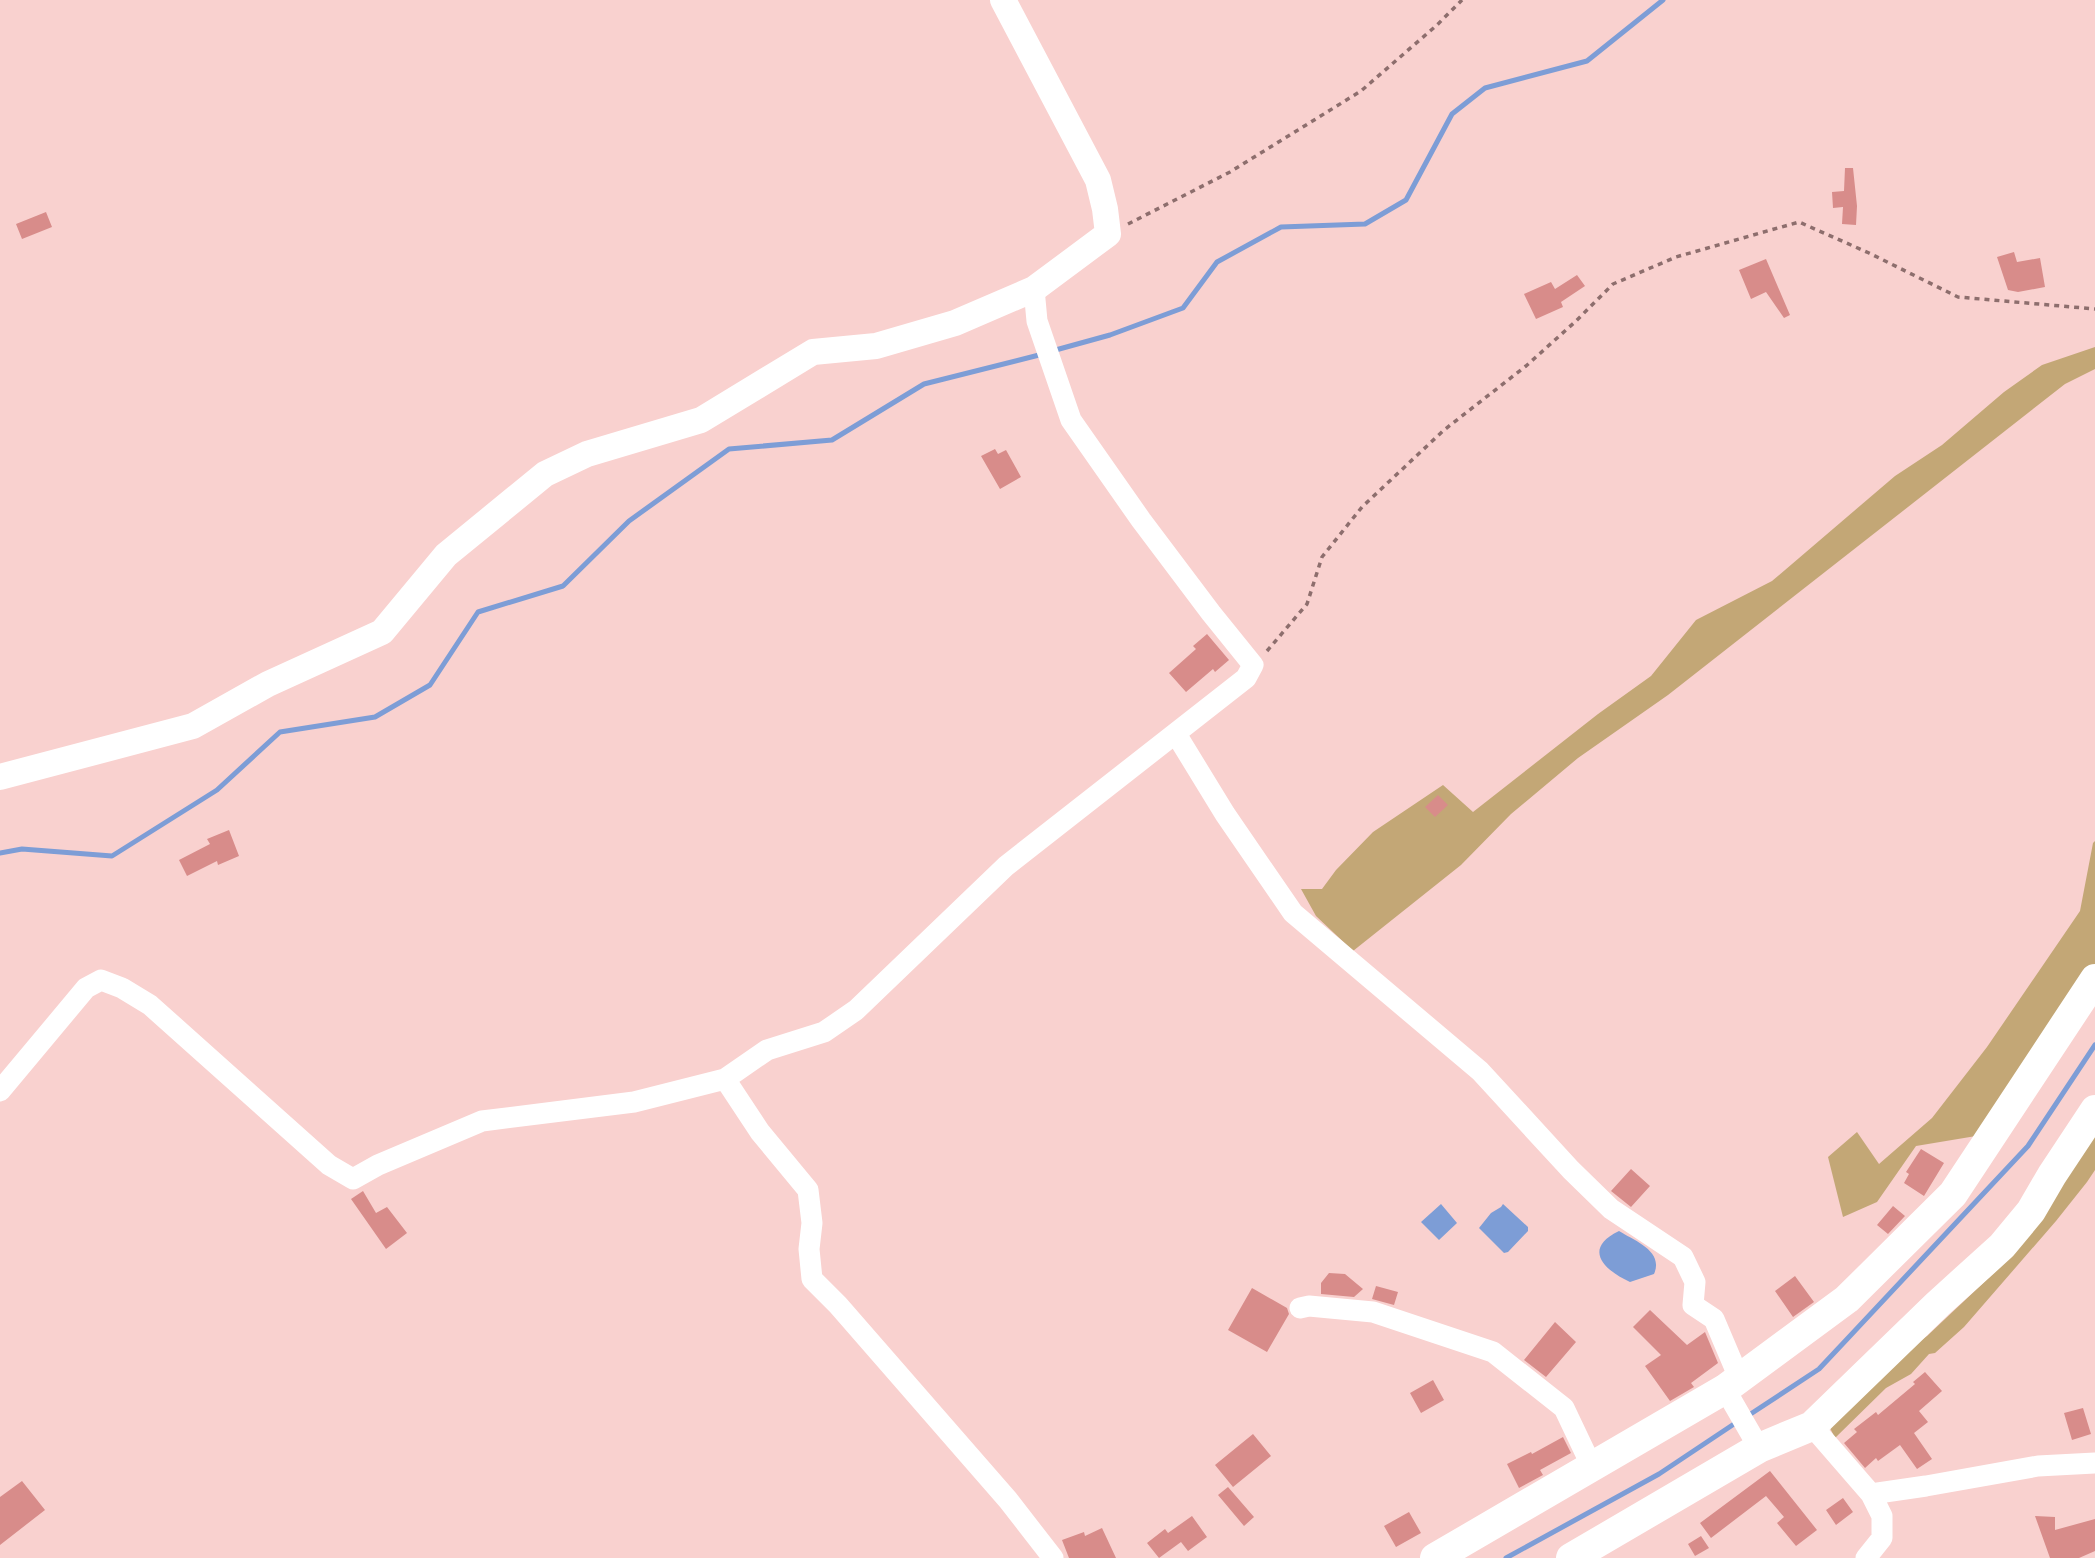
<svg xmlns="http://www.w3.org/2000/svg" width="2095" height="1558" viewBox="0 0 2095 1558" font-family="Bitter,serif">
<style>
.green{fill:#c3a776}
.water{fill:#7d9dd6}
.lines{fill:none;stroke-linecap:round;stroke-linejoin:round}
.stream{stroke:#7d9dd6;stroke-width:5}
.building{fill:#d88c8a}
.path{stroke:#8d6e6d;stroke-width:3.5;stroke-dasharray:5 5;stroke-linecap:butt}
.minor{stroke:#fff;stroke-width:21}
.tertiary{stroke:#fff;stroke-width:26}
.secondary{stroke:#fff;stroke-width:30}
</style>
<rect width="100%" height="100%" fill="#f9d1cf"/>
<!-- green -->
<path class="green" d="M 2095,347 L 2095,369 L 2065,384 L 1668,695 L 1578,758 L 1511,814 L 1461,865 L 1353,951 L 1316,916 L 1301,889 L 1322,889 L 1336,870 L 1373,832 L 1443,785 L 1473,812 L 1598,714 L 1651,676 L 1696,620 L 1772,581 L 1895,476 L 1942,445 L 2004,392 L 2042,365 Z
M 2095,841 L 2095,967 L 1988,1134 L 1916,1146 L 1877,1202 L 1843,1217 L 1828,1157 L 1857,1132 L 1879,1164 L 1932,1118 L 1987,1047 L 2080,911 L 2093,843 Z
M 2095,1127 L 2095,1170 L 2087,1182 L 2056,1221 L 1964,1327 L 1935,1353 L 1929,1354 L 1911,1374 L 1886,1388 L 1835,1438 L 1825,1418 L 1881,1369 L 1927,1336 L 1998,1269 Z"/>
<!-- water -->
<path class="water" d="M 1441,1204 L 1457,1223 L 1439,1240 L 1421,1222 Z
M 1503,1204 L 1528,1227 L 1528,1231 L 1508,1252 L 1504,1253 L 1479,1228 L 1491,1213 L 1501,1207 Z
M 1619,1231 C 1635,1241 1664,1251 1654,1274 L 1630,1282 C 1604,1270 1582,1249 1619,1231 Z"/>
<g class="lines">
<!-- stream -->
<path class="stream" d="M 1052,351 L 1110,335 L 1183,308 L 1217,262 L 1281,227 L 1365,224 L 1406,200 L 1452,114 L 1485,88 L 1587,61 L 1663,0
M 0,853 L 22,849 L 112,856 L 217,790 L 280,732 L 375,717 L 430,685 L 478,612 L 563,586 L 629,521 L 729,449 L 832,440 L 924,384 L 1043,354
M 1746,1417 L 1819,1369 L 2028,1146 L 2095,1045
M 1506,1558 L 1659,1474 L 1737,1422"/>
</g>
<!-- building -->
<path class="building" d="M 1845,168 L 1853,168 L 1857,206 L 1856,225 L 1842,224 L 1843,207 L 1833,208 L 1832,192 L 1844,191 Z
M 46,212 L 52,227 L 22,239 L 16,224 Z
M 2014,252 L 2017,262 L 2040,258 L 2045,287 L 2018,292 L 2008,290 L 1997,257 Z
M 1766,259 L 1790,315 L 1784,318 L 1766,292 L 1751,299 L 1739,270 Z
M 1577,275 L 1585,286 L 1561,302 L 1563,307 L 1536,319 L 1524,294 L 1551,282 L 1555,289 Z
M 995,449 L 998,454 L 1006,450 L 1021,477 L 1000,489 L 981,456 Z
M 1207,634 L 1229,660 L 1215,672 L 1213,669 L 1186,692 L 1169,673 L 1196,649 L 1193,646 Z
M 1438,795 L 1448,805 L 1435,817 L 1425,807 Z
M 229,830 L 239,856 L 218,865 L 217,861 L 187,876 L 179,860 L 210,844 L 207,839 Z
M 1921,1149 L 1944,1163 L 1924,1196 L 1904,1183 L 1909,1174 L 1906,1172 Z
M 1631,1169 L 1650,1186 L 1631,1207 L 1611,1191 Z
M 363,1191 L 376,1213 L 387,1207 L 407,1233 L 386,1249 L 351,1199 Z
M 1893,1206 L 1905,1216 L 1888,1234 L 1877,1225 Z
M 1329,1273 L 1345,1274 L 1363,1289 L 1354,1297 L 1321,1294 L 1321,1283 Z
M 1795,1276 L 1814,1302 L 1793,1317 L 1775,1291 Z
M 1376,1286 L 1398,1292 L 1394,1305 L 1372,1299 Z
M 1252,1288 L 1287,1308 L 1289,1314 L 1267,1352 L 1228,1330 Z
M 1650,1310 L 1687,1345 L 1705,1332 L 1718,1363 L 1691,1383 L 1694,1387 L 1670,1401 L 1645,1366 L 1661,1355 L 1633,1327 Z
M 1555,1322 L 1576,1342 L 1546,1377 L 1524,1360 Z
M 1925,1372 L 1942,1391 L 1919,1411 L 1928,1422 L 1914,1433 L 1932,1459 L 1917,1469 L 1900,1445 L 1878,1461 L 1876,1458 L 1865,1468 L 1844,1443 L 1857,1432 L 1854,1429 L 1876,1412 L 1878,1415 L 1915,1384 L 1913,1382 Z
M 1433,1380 L 1444,1400 L 1421,1413 L 1410,1393 Z
M 2083,1408 L 2091,1434 L 2072,1440 L 2064,1413 Z
M 1253,1434 L 1271,1456 L 1233,1487 L 1215,1465 Z
M 1563,1437 L 1571,1453 L 1540,1470 L 1543,1475 L 1519,1488 L 1507,1464 L 1531,1452 L 1532,1454 Z
M 1770,1471 L 1817,1530 L 1796,1546 L 1777,1523 L 1784,1517 L 1766,1496 L 1711,1538 L 1700,1523 Z
M 22,1481 L 45,1510 L 0,1545 L 0,1497 Z
M 1228,1487 L 1254,1517 L 1244,1526 L 1218,1495 Z
M 1843,1498 L 1853,1512 L 1836,1525 L 1826,1510 Z
M 1409,1512 L 1421,1533 L 1396,1547 L 1384,1526 Z
M 1192,1516 L 1207,1537 L 1188,1551 L 1181,1542 L 1159,1558 L 1147,1543 L 1165,1529 L 1168,1533 Z
M 2035,1516 L 2055,1517 L 2055,1530 L 2095,1519 L 2095,1551 L 2079,1558 L 2050,1558 Z
M 1102,1528 L 1116,1558 L 1069,1558 L 1062,1540 L 1084,1532 L 1085,1536 Z
M 1701,1536 L 1709,1548 L 1695,1556 L 1688,1544 Z"/>
<g class="lines">
<!-- path -->
<path class="path" d="M 1128,224 L 1230,172 L 1361,91 L 1437,25 L 1462,0
M 1267,651 L 1307,604 L 1322,557 L 1362,507 L 1444,430 L 1526,366 L 1576,321 L 1613,284 L 1676,257 L 1799,222 L 1869,253 L 1958,297 L 2095,309"/>
<!-- minor -->
<path class="minor" d="M 1176,734 L 1225,814 L 1293,913 L 1480,1071 L 1571,1170 L 1611,1209 L 1683,1257 L 1695,1282 L 1693,1305 L 1714,1319 L 1739,1378
M 725,1079 L 760,1132 L 808,1190 L 812,1223 L 809,1249 L 812,1279 L 838,1305 L 1008,1500 L 1053,1558
M 0,1091 L 86,988 L 101,980 L 122,988 L 150,1005 L 329,1165 L 353,1179 L 378,1165 L 482,1121 L 634,1102 L 725,1079 L 767,1050 L 824,1032 L 856,1010 L 1006,866 L 1246,678 L 1253,665 L 1211,613 L 1141,520 L 1071,420 L 1037,321 L 1034,289
M 1300,1308 L 1309,1306 L 1373,1312 L 1493,1352 L 1564,1408 L 1592,1467
M 1725,1389 L 1759,1448
M 1812,1426 L 1871,1494 L 1882,1516 L 1882,1538 L 1866,1558
M 1871,1494 L 1926,1486 L 2038,1466 L 2095,1463"/>
<!-- tertiary -->
<path class="tertiary" d="M 0,777 L 193,726 L 268,684 L 382,632 L 446,555 L 545,474 L 587,454 L 701,420 L 813,352 L 876,346 L 955,323 L 1034,289 L 1108,234 L 1105,209 L 1098,180 L 1003,0"/>
<!-- secondary -->
<path class="secondary" d="M 1435,1558 L 1725,1389 L 1847,1299 L 1953,1194 L 2095,979
M 1571,1558 L 1759,1448 L 1812,1426 L 1938,1304 L 2002,1246 L 2031,1211 L 2052,1175 L 2095,1110"/>
</g>
</svg>
